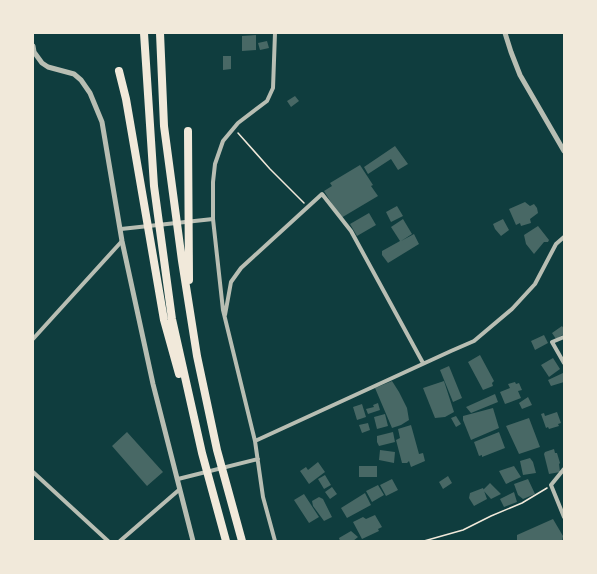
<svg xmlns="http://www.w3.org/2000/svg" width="597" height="574" viewBox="0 0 597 574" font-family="Raleway,sans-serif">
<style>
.building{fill:#486865}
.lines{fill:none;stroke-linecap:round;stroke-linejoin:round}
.path{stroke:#f1e9da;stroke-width:1.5}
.minor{stroke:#b8beb3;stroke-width:4}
.tertiary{stroke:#b8beb3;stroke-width:5}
.motorway{stroke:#f1e9da;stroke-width:8}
</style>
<rect width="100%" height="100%" fill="#0f3d3e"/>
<!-- building -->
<path class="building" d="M 256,35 L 256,50 L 242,51 L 242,36 Z
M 267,41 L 269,48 L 260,50 L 258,43 Z
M 223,56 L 231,56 L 231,69 L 223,70 Z
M 295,96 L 299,101 L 291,107 L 287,101 Z
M 395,146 L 408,164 L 398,170 L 391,159 L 368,174 L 364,167 Z
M 360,165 L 373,185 L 371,186 L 378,196 L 341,218 L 324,191 L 332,186 L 330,183 Z
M 525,202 L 530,206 L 534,204 L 537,208 L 538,213 L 530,219 L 531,223 L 521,226 L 520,223 L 516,225 L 509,209 Z
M 397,206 L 403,216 L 391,222 L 386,212 Z
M 369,213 L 376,225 L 357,236 L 350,224 Z
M 403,219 L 412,234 L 401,241 L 414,234 L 419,244 L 388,263 L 382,255 L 382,251 L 400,241 L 391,227 Z
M 503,219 L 509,230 L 501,236 L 495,229 L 493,224 Z
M 538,226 L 549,240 L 548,242 L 544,242 L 534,254 L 526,244 L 524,235 Z
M 562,326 L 564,329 L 564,334 L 556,339 L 552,333 Z
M 544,335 L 548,343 L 535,350 L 531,341 Z
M 480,355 L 494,381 L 492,383 L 493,386 L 483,390 L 468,362 Z
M 553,358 L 560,369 L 549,377 L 541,365 Z
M 449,366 L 462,398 L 453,402 L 440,370 Z
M 563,373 L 564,382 L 551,386 L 548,380 Z
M 392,381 L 399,392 L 407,408 L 409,420 L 401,425 L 392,428 L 375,388 Z
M 444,381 L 454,412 L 445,417 L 435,418 L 423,388 Z
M 515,382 L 516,384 L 519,383 L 522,390 L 518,391 L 521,398 L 505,404 L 500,392 L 510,388 L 508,384 Z
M 495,394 L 498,402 L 471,413 L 466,407 Z
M 528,397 L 532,405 L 522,409 L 519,403 Z
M 378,403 L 380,410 L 368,414 L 366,409 L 374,407 L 373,405 Z
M 362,404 L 366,417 L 357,420 L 353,407 Z
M 493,408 L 499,428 L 471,440 L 463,420 L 463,416 Z
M 557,412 L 561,423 L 558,424 L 559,426 L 549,429 L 548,427 L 546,428 L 541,414 L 544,413 L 545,416 Z
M 385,414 L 388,426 L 377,429 L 374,417 Z
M 456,416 L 461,424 L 456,427 L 451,418 Z
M 529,418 L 540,447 L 519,454 L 506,426 Z
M 368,423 L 370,430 L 362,433 L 359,425 Z
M 411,425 L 419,454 L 423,453 L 425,461 L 411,467 L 409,461 L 407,463 L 402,463 L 396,440 L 400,438 L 398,429 Z
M 127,432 L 163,472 L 147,486 L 112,446 Z
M 393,432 L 395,442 L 379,446 L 377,442 L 377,436 Z
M 499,432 L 505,448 L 482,457 L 482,455 L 479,456 L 474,442 Z
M 554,449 L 555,453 L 557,453 L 560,463 L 559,464 L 560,472 L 549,474 L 544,454 L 545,452 Z
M 380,450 L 395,452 L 394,463 L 379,460 Z
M 530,458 L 533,462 L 536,473 L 523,475 L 520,461 Z
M 318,462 L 325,472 L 309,484 L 300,471 L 306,467 L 308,470 Z
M 359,466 L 377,466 L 377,477 L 359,477 Z
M 514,466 L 521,477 L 506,484 L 499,471 Z
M 325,475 L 331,485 L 324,489 L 318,479 Z
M 448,476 L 452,483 L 443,489 L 439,482 Z
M 392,479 L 398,490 L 386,496 L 380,485 Z
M 528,479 L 535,494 L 523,499 L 518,495 L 514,484 Z
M 490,483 L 501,494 L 491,499 L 483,490 Z
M 378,485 L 384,495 L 372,502 L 366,491 Z
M 332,487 L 337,494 L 330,499 L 325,492 Z
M 483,488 L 487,499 L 474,506 L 469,498 L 470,493 Z
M 514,492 L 517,502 L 504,507 L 500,499 Z
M 365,493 L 371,505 L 347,518 L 341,508 Z
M 304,494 L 319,517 L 309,523 L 294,500 Z
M 319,497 L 323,499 L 332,517 L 324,521 L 313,506 L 312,501 Z
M 375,515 L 382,527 L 378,529 L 379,531 L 362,539 L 353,522 L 363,517 L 366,519 Z
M 553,519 L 563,536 L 562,541 L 517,541 L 517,535 Z
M 351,531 L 358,537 L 353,541 L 340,541 L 339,538 Z"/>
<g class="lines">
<!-- path -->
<path class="path" d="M 238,133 L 270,169 L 304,203
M 424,541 L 463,530 L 491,516 L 522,503 L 547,488"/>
<!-- minor -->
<path class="minor" d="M 275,33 L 273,88 L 267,101 L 238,123 L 223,141 L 215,164 L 213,182 L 213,219 L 223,310 L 255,441 L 263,497 L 275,541
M 121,229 L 213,219
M 225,315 L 231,282 L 241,268 L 322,194 L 351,231 L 423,363
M 564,337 L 552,342 L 564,363
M 33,339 L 122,241
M 255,441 L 451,351 L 474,341 L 512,309 L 535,284 L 556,244 L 564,237
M 564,469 L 551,485 L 564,517
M 33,472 L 108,541
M 178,479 L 258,459
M 120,541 L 180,489"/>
<!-- tertiary -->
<path class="tertiary" d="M 505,33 L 511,52 L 520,75 L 564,151
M 33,46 L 34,52 L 42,63 L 48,67 L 74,74 L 81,80 L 90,93 L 102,122 L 122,241 L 153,384 L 193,541"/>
<!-- motorway -->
<path class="motorway" d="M 144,33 L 154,186 L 172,319 L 202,453 L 226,541
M 160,33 L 164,126 L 182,261 L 197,356 L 217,450 L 242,541
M 119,71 L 126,99 L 164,320 L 179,374
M 188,131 L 189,280"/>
</g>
<!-- border -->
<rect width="597" height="574" fill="none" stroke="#f1e9da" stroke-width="68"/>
</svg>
